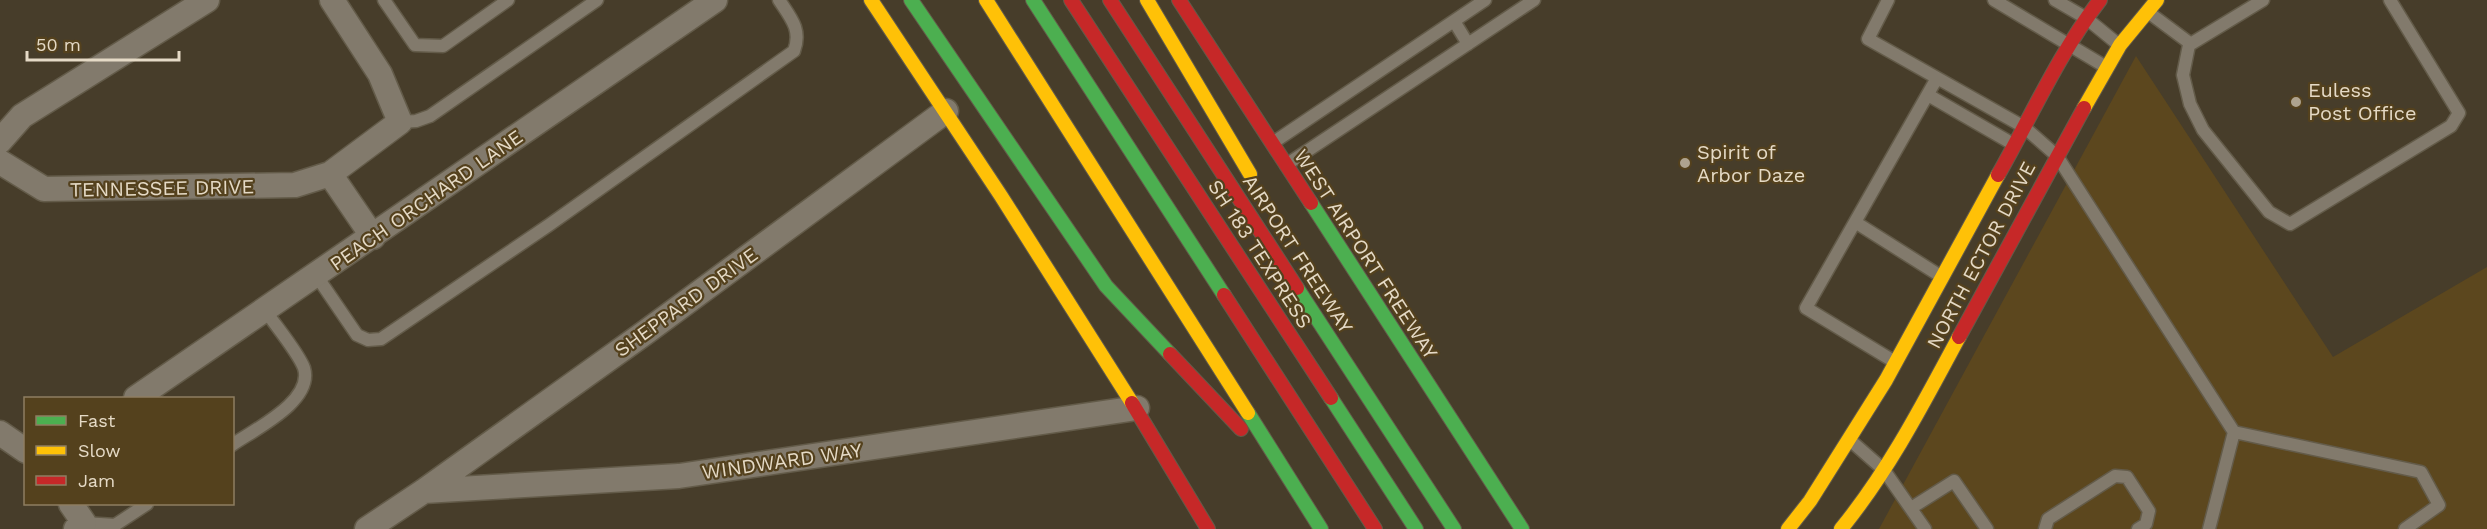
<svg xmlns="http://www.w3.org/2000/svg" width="2487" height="529" viewBox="0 0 2487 529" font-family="'Work Sans',sans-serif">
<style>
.built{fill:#5c471e}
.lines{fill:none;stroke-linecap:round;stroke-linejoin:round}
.lane-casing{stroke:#635b49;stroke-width:15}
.street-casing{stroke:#635b49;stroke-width:27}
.fast-casing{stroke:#635b49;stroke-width:16}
.slow-casing{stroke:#635b49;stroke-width:16}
.jam-casing{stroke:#635b49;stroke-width:16}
.lane{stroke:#827a6c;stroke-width:12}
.street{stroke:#827a6c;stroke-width:24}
.fast{stroke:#4caf50;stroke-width:14}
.slow{stroke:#ffc107;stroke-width:14}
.jam{stroke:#c62828;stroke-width:14}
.poi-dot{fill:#aea38f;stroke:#54411d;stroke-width:2}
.labels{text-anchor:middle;stroke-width:4.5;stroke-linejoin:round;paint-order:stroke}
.poi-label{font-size:20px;fill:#e5dac6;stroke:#54411d;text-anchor:start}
.street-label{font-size:20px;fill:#e5dac6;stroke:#54411d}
</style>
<rect width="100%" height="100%" fill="#473d2a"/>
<!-- built -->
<path class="built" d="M 2136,56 L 2333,357 L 2487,267 L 2487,529 L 1879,529 Z"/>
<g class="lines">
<defs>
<path id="lane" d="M 384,0 L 415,45 L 443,46 L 508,0
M 1888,0 L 1868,39 L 2024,127 L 2057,156 L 2234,432 L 2421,472 L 2439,505 L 2405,529
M 1994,0 L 2106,67
M 2055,0 L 2086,18 L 2119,45
M 2263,0 L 2189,45 L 2183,75 L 2190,104 L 2203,130 L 2269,212 L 2290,224 L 2451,126 L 2459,113 L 2390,0
M 2148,12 L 2191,44
M 1454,21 L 1468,44
M 1937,78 L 1855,222 L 1942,277
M 1928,95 L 2013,144
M 400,122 L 416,121 L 430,116 L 597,0
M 1274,142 L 1485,0
M 1286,165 L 1534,0
M 1855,222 L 1806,308 L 1895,362
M 316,275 L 357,335 L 368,340 L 381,339 L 549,225 L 794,51 C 802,30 791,18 779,0
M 1851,441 L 1884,470 L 1925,529
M 232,445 C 255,429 314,401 304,368 C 298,352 275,325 265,310
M 1911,508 L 1954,481 L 1987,529
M 84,523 L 115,525 L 147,504
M 2045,529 L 2048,519 L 2115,476 L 2127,477 L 2149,511 L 2146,524 L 2138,529
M 2209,529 L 2234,432"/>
<path id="street" d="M 0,141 L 22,116 L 207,0
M 0,162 L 44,189 L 295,185 L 330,174 L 400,122 L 380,74 L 332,0
M 330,174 L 373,237
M 136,398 L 715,0
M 0,433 L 26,451
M 424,491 L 679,476 L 1137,408
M 71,504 L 84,523 L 76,529
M 367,529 L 424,491 L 646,332 L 946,111"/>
<path id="fast" d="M 911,0 L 1106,286 L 1170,354
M 1033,0 L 1224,295
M 1311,203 L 1522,529
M 1297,288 L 1454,529
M 1331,398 L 1416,529
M 1248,413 L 1321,529"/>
<path id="slow" d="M 871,0 L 1001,196 L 1132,403
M 986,0 L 1248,413
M 1147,0 L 1250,174
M 2084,108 L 2120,45 L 2157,0
M 1788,529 L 1810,501 L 1886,380 L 1998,175
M 1841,529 C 1889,470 1923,404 1959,337"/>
<path id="jam" d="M 1071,0 L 1331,398
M 1110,0 L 1297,288
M 1179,0 L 1311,203
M 1998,175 C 2031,117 2059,53 2100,0
M 1224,295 L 1375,529
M 1959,337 L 2084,108
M 1170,354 L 1241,429
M 1132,403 L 1208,529"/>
</defs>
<!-- lane casing -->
<use href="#lane" class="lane-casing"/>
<!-- street casing -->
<use href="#street" class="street-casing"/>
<!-- fast casing -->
<use href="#fast" class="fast-casing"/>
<!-- slow casing -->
<use href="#slow" class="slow-casing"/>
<!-- jam casing -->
<use href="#jam" class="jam-casing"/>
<!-- lane -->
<use href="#lane" class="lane"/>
<!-- street -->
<use href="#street" class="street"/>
<!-- fast -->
<use href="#fast" class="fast"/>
<!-- slow -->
<use href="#slow" class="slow"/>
<!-- jam -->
<use href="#jam" class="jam"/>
</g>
<!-- markers -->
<g class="poi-dot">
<circle cx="2296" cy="102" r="6"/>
<circle cx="1685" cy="163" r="6"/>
</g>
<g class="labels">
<!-- poi labels -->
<g class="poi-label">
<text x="2308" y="97">Euless<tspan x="2308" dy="23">Post Office</tspan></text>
<text x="1697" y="159">Spirit of<tspan x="1697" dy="23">Arbor Daze</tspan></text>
</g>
<!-- street labels -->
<g class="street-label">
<text transform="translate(162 188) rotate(-1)" y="7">TENNESSEE DRIVE</text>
<text transform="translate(426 200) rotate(-35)" y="7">PEACH ORCHARD LANE</text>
<text transform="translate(1260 254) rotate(57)" y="7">SH 183 TEXPRESS</text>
<text transform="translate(1298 254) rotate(57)" y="7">AIRPORT FREEWAY</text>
<text transform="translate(1366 254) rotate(57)" y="7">WEST AIRPORT FREEWAY</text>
<text transform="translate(1981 255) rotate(-62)" y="7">NORTH ECTOR DRIVE</text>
<text transform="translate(686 302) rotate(-36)" y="7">SHEPPARD DRIVE</text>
<text transform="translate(782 461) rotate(-8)" y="7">WINDWARD WAY</text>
</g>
</g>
<!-- legend -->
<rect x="24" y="397" width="210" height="108" fill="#54411d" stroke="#8e7e61" stroke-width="1.5"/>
<rect x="36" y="416" width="30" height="9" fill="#4caf50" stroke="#8e7e61" stroke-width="1.5"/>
<text x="78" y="427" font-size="18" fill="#e5dac6">Fast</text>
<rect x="36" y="446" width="30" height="9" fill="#ffc107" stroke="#8e7e61" stroke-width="1.5"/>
<text x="78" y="457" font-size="18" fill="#e5dac6">Slow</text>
<rect x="36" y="476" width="30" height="9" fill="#c62828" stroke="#8e7e61" stroke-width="1.5"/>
<text x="78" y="487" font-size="18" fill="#e5dac6">Jam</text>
<!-- scale -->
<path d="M27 51v9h152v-9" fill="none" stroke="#e5dac6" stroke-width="3"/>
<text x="36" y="51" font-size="18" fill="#e5dac6" stroke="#54411d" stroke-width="4.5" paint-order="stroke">50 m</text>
</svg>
